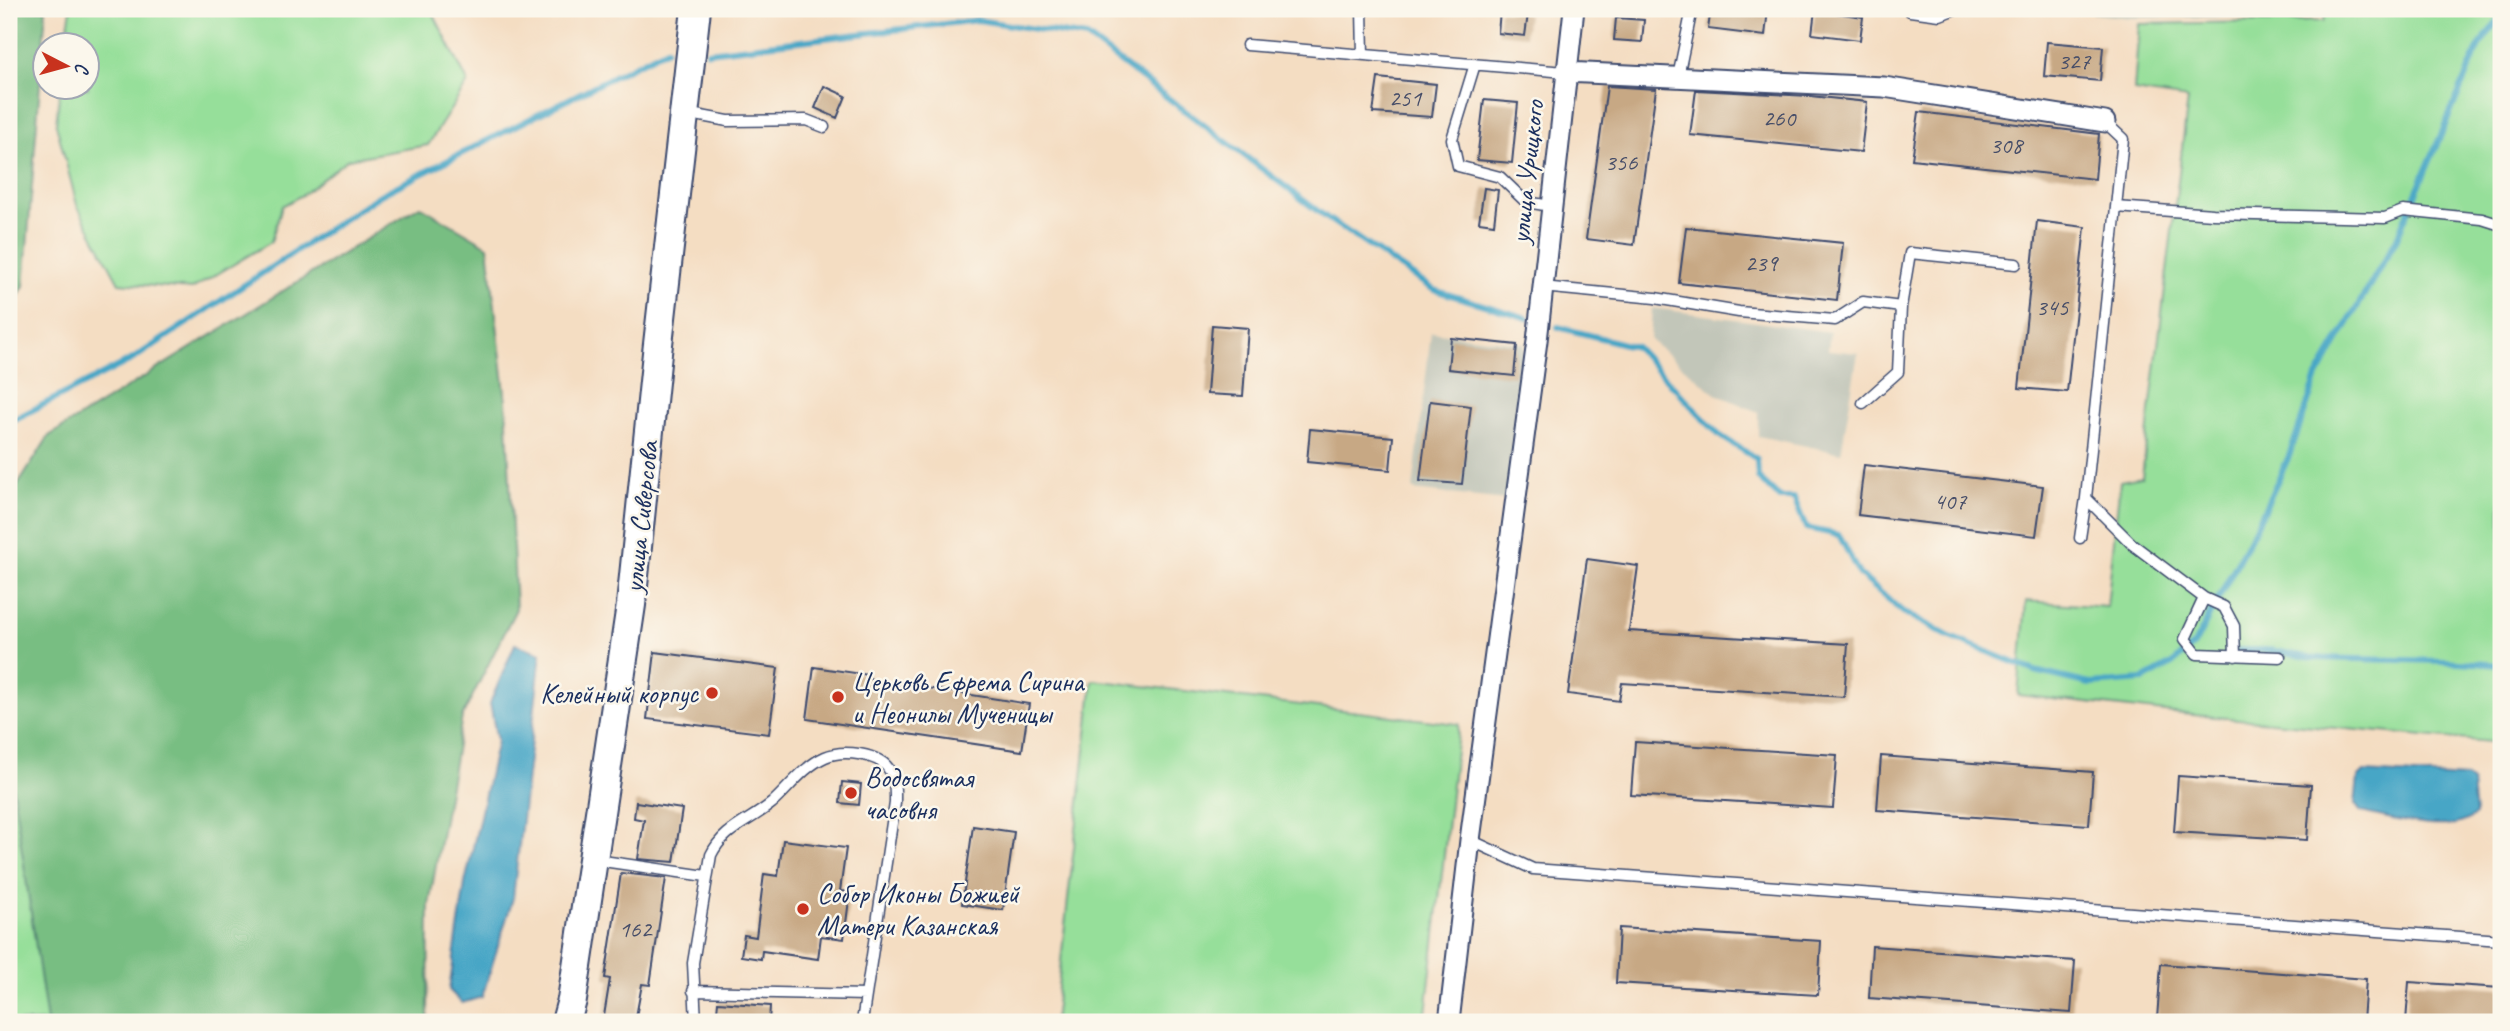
<svg xmlns="http://www.w3.org/2000/svg" width="2510" height="1031" viewBox="0 0 2510 1031" font-family="Caveat,sans-serif">
<style>
.industrial{fill:#c2c6b9}
.green{fill:#96df9a;stroke:#58877c;stroke-width:2}
.forest{fill:#78be82;stroke:#4a7670;stroke-width:2}
.water{fill:#47a6c6;stroke:#316a92;stroke-width:2}
.lines{fill:none;stroke-linecap:round;stroke-linejoin:round}
.stream{stroke:#47a6c6;stroke-width:6}
.building{fill:#c7a884}
.lane-casing{stroke:#3c496d;stroke-width:13}
.street-casing{stroke:#3c496d;stroke-width:23}
.secondary-casing{stroke:#3c496d;stroke-width:32}
.lane{stroke:#fff;stroke-width:10}
.street{stroke:#fff;stroke-width:19}
.secondary{stroke:#fff;stroke-width:28}
.poi-dot{fill:#c8321e;stroke:#fbf7ec;stroke-width:2.5}
.labels{text-anchor:middle;stroke-width:5;stroke-linejoin:round;paint-order:stroke}
.number-label{font-size:24px;fill:#464d68}
.street-label{font-size:28px;fill:#1b2f5e;stroke:#fbf7ec}
.poi-label{font-size:28px;fill:#1b2f5e;stroke:#fbf7ec;text-anchor:start}
</style>
<rect width="100%" height="100%" fill="#fbf7ec"/>
<filter id="ink" filterUnits="userSpaceOnUse"><feTurbulence type="fractalNoise" baseFrequency=".0143" numOctaves="2"/><feDisplacementMap in="SourceGraphic" scale="14" xChannelSelector="R" yChannelSelector="G"/><feConvolveMatrix kernelMatrix="1 2 1 2 8 2 1 2 1" color-interpolation-filters="sRGB"/></filter>
<filter id="wash" filterUnits="userSpaceOnUse"><feTurbulence type="fractalNoise" baseFrequency=".00686" numOctaves="4" result="noise"/><feDisplacementMap in="SourceGraphic" scale="28" xChannelSelector="R" yChannelSelector="G"/><feGaussianBlur stdDeviation="1.57" result="paint"/><feColorMatrix in="noise" values="0 0 0 0 0 0 0 0 0 0 0 0 0 0 0 0 0 1.4 0 .05"/><feComposite in="paint" operator="in"/></filter>
<g filter="url(#wash)">
<rect width="100%" height="100%" fill="#f4ddc2"/>
<!-- industrial -->
<path class="industrial" d="M 2093,9 L 2322,9 L 2321,17 L 2131,18 L 2093,14 Z
M 1652,308 L 1830,332 L 1828,350 L 1858,353 L 1841,453 L 1758,436 L 1758,412 L 1716,394 L 1650,340 Z
M 1431,332 L 1524,344 L 1506,500 L 1413,490 Z"/>
<!-- green -->
<path class="green" d="M 71,9 L 431,9 L 468,82 L 428,145 L 348,159 L 302,195 L 282,206 L 271,242 L 192,289 L 119,283 L 77,205 L 56,124 L 60,88 L 88,88 L 88,46 L 65,45 Z
M 2326,9 L 2501,9 L 2501,743 L 2182,714 L 2018,695 L 2026,601 L 2107,607 L 2120,481 L 2142,477 L 2188,99 L 2134,91 L 2139,24 L 2323,21 Z
M 9,498 L 34,512 L 78,1022 L 9,1022 Z
M 1093,680 L 1459,724 L 1425,1022 L 1054,1022 Z"/>
<!-- forest -->
<path class="forest" d="M 9,9 L 46,9 L 24,286 L 9,313 Z
M 420,206 L 488,246 L 506,401 L 516,609 L 462,717 L 429,905 L 428,1022 L 47,1022 L 9,763 L 9,499 L 49,436 Z"/>
<!-- water -->
<path class="water" d="M 515,644 L 541,653 L 513,898 L 482,997 L 462,1003 L 449,990 L 465,883 L 497,741 L 490,703 Z
M 2364,772 L 2466,778 L 2472,783 L 2475,815 C 2451,837 2390,818 2361,812 L 2355,804 L 2358,778 Z"/>
<g class="lines">
<!-- stream -->
<path class="stream" d="M 708,52 L 978,20 L 1087,37 L 1327,218 L 1434,290 L 1527,318
M 1558,327 L 1636,347 L 1719,435 L 1757,459 L 1758,478 L 1780,498 L 1794,498 L 1806,528 L 1839,535 L 1859,574 L 1903,612 L 1948,636 L 2035,671 L 2090,684 L 2143,680 L 2172,664 L 2194,645 L 2258,523 L 2289,456 L 2317,377 L 2396,240 L 2479,46 L 2501,16
M 9,422 L 133,359 L 380,195 L 667,49
M 2239,650 L 2270,650 L 2313,658 L 2444,661 L 2501,665"/>
</g>
<g id="blocks">
<!-- building -->
<path class="building" d="M 1711,9 L 1768,9 L 1765,36 L 1708,29 Z
M 1815,10 L 1863,17 L 1860,40 L 1812,34 Z
M 1500,11 L 1528,14 L 1525,36 L 1498,33 Z
M 1616,18 L 1644,20 L 1642,42 L 1614,40 Z
M 2047,42 L 2103,47 L 2100,81 L 2044,76 Z
M 1378,78 L 1436,84 L 1432,117 L 1373,113 Z
M 824,86 L 846,96 L 837,118 L 815,108 Z
M 1607,86 L 1656,89 L 1634,245 L 1586,239 Z
M 1696,90 L 1810,96 L 1867,102 L 1861,152 L 1690,135 Z
M 1484,100 L 1518,103 L 1512,163 L 1477,160 Z
M 1919,112 L 2099,134 L 2095,179 L 1912,159 Z
M 1484,188 L 1498,190 L 1494,224 L 1479,222 Z
M 2037,221 L 2085,227 L 2067,392 L 2019,388 Z
M 1686,227 L 1843,243 L 1837,300 L 1679,283 Z
M 1212,325 L 1248,328 L 1243,396 L 1207,394 Z
M 1451,338 L 1517,345 L 1514,376 L 1448,369 Z
M 1430,401 L 1471,406 L 1462,484 L 1420,481 Z
M 1310,429 L 1393,437 L 1390,470 L 1307,462 Z
M 1864,465 L 2043,486 L 2036,536 L 1858,515 Z
M 1587,559 L 1638,566 L 1629,631 L 1848,644 L 1844,697 L 1622,683 L 1619,701 L 1568,694 Z
M 655,652 L 778,668 L 769,734 L 647,719 Z
M 814,667 L 869,675 L 869,679 L 1029,704 L 1022,751 L 807,719 Z
M 1635,742 L 1837,755 L 1833,808 L 1631,795 Z
M 1881,756 L 2093,772 L 2089,825 L 1877,810 Z
M 2178,776 L 2311,785 L 2307,840 L 2174,832 Z
M 842,782 L 861,784 L 859,805 L 840,803 Z
M 636,802 L 682,809 L 674,862 L 638,859 L 644,820 L 634,818 Z
M 973,826 L 1014,832 L 1003,910 L 962,904 Z
M 783,840 L 846,848 L 840,891 L 850,892 L 844,939 L 821,936 L 818,959 L 762,951 L 761,959 L 741,956 L 744,935 L 756,937 L 764,874 L 778,876 Z
M 621,873 L 666,878 L 650,985 L 642,984 L 635,1022 L 603,1022 L 610,979 L 605,978 Z
M 1619,928 L 1821,941 L 1818,995 L 1616,983 Z
M 1872,946 L 2075,961 L 2071,1013 L 1869,998 Z
M 2161,964 L 2366,979 L 2363,1022 L 2204,1022 L 2157,1019 Z
M 2409,982 L 2501,988 L 2501,1022 L 2406,1022 Z
M 718,1002 L 770,1006 L 769,1022 L 716,1022 Z"/>
</g>
</g>
<g filter="url(#ink)">
<use href="#blocks" fill-opacity="0" stroke="#3c496d" stroke-width="2"/>
<g class="lines">
<defs>
<path id="lane" d="M 1362,9 L 1363,55
M 1908,9 L 1910,11 L 1940,15 L 1955,9
M 1247,45 L 1565,72
M 1475,64 L 1452,139 L 1458,166 L 1500,177 L 1526,202 L 1551,206
M 1678,77 L 1692,9
M 685,113 L 728,121 L 806,120 L 824,127
M 2105,122 L 2123,139 L 2116,207 L 2213,214 L 2385,218 L 2403,211 L 2482,219 L 2501,225
M 2116,207 L 2086,498 L 2132,544 L 2204,598 L 2185,639 L 2197,654 L 2280,657
M 1542,287 L 1655,298 L 1739,312 L 1835,320 L 1863,302 L 1901,307 L 1898,372 L 1863,403
M 1901,307 L 1910,253 L 2016,264
M 2080,538 L 2086,498
M 2204,598 L 2224,607 L 2234,626 L 2235,656
M 1470,840 L 1533,869 L 2501,940
M 596,860 L 706,876
M 693,991 L 866,995
M 696,1022 L 693,963 L 711,855 C 724,828 749,822 772,803 C 789,788 803,767 825,757 C 842,749 880,753 890,771 C 896,780 895,793 895,803 L 862,1022"/>
<path id="street" d="M 1565,72 L 1884,87 L 2105,122
M 1449,1022 L 1470,840 L 1537,341 L 1574,9"/>
<path id="secondary" d="M 566,1022 L 572,1000 L 631,605 L 657,353 L 696,9"/>
</defs>
<!-- lane casing -->
<use href="#lane" class="lane-casing"/>
<!-- street casing -->
<use href="#street" class="street-casing"/>
<!-- secondary casing -->
<use href="#secondary" class="secondary-casing"/>
<!-- lane -->
<use href="#lane" class="lane"/>
<!-- street -->
<use href="#street" class="street"/>
<!-- secondary -->
<use href="#secondary" class="secondary"/>
</g>
</g>
<!-- markers -->
<g class="poi-dot">
<circle cx="712" cy="693" r="7"/>
<circle cx="838" cy="697" r="7"/>
<circle cx="851" cy="793" r="7"/>
<circle cx="803" cy="909" r="7"/>
</g>
<g class="labels">
<!-- number labels -->
<g class="number-label">
<text x="2074" y="69">327</text>
<text x="1405" y="106">251</text>
<text x="1779" y="126">260</text>
<text x="2006" y="153">308</text>
<text x="1621" y="170">356</text>
<text x="1761" y="271">239</text>
<text x="2052" y="315">345</text>
<text x="1950" y="509">407</text>
<text x="635" y="937">162</text>
</g>
<!-- street labels -->
<g class="street-label">
<text transform="translate(1526 172) rotate(-84)" y="10">улица Урицкого</text>
<text transform="translate(640 517) rotate(-84)" y="10">улица Сиверсова</text>
</g>
<!-- poi labels -->
<g class="poi-label">
<text x="852" y="691">Церковь Ефрема Сирина<tspan x="852" dy="32">и Неонилы Мученицы</tspan></text>
<text x="698" y="703" text-anchor="end">Келейный корпус</text>
<text x="865" y="787">Водосвятая<tspan x="865" dy="32">часовня</tspan></text>
<text x="817" y="903">Собор Иконы Божией<tspan x="817" dy="32">Матери Казанская</tspan></text>
</g>
</g>
<!-- margin -->
<rect width="2510" height="1031" fill="none" stroke="#fbf7ec" stroke-width="35"/>
<!-- north arrow -->
<g transform="translate(66 66) rotate(96)"><circle r="33" fill="#fbf7ec" stroke="#a1a7b3" stroke-width="2"/>
<path d="M0-5L12 26L0 18L-12 26Z" fill="#c8321e"/>
<text y="-10" font-size="19" font-weight="bold" text-anchor="middle" fill="#1b2f5e">С</text>
</g>
</svg>
